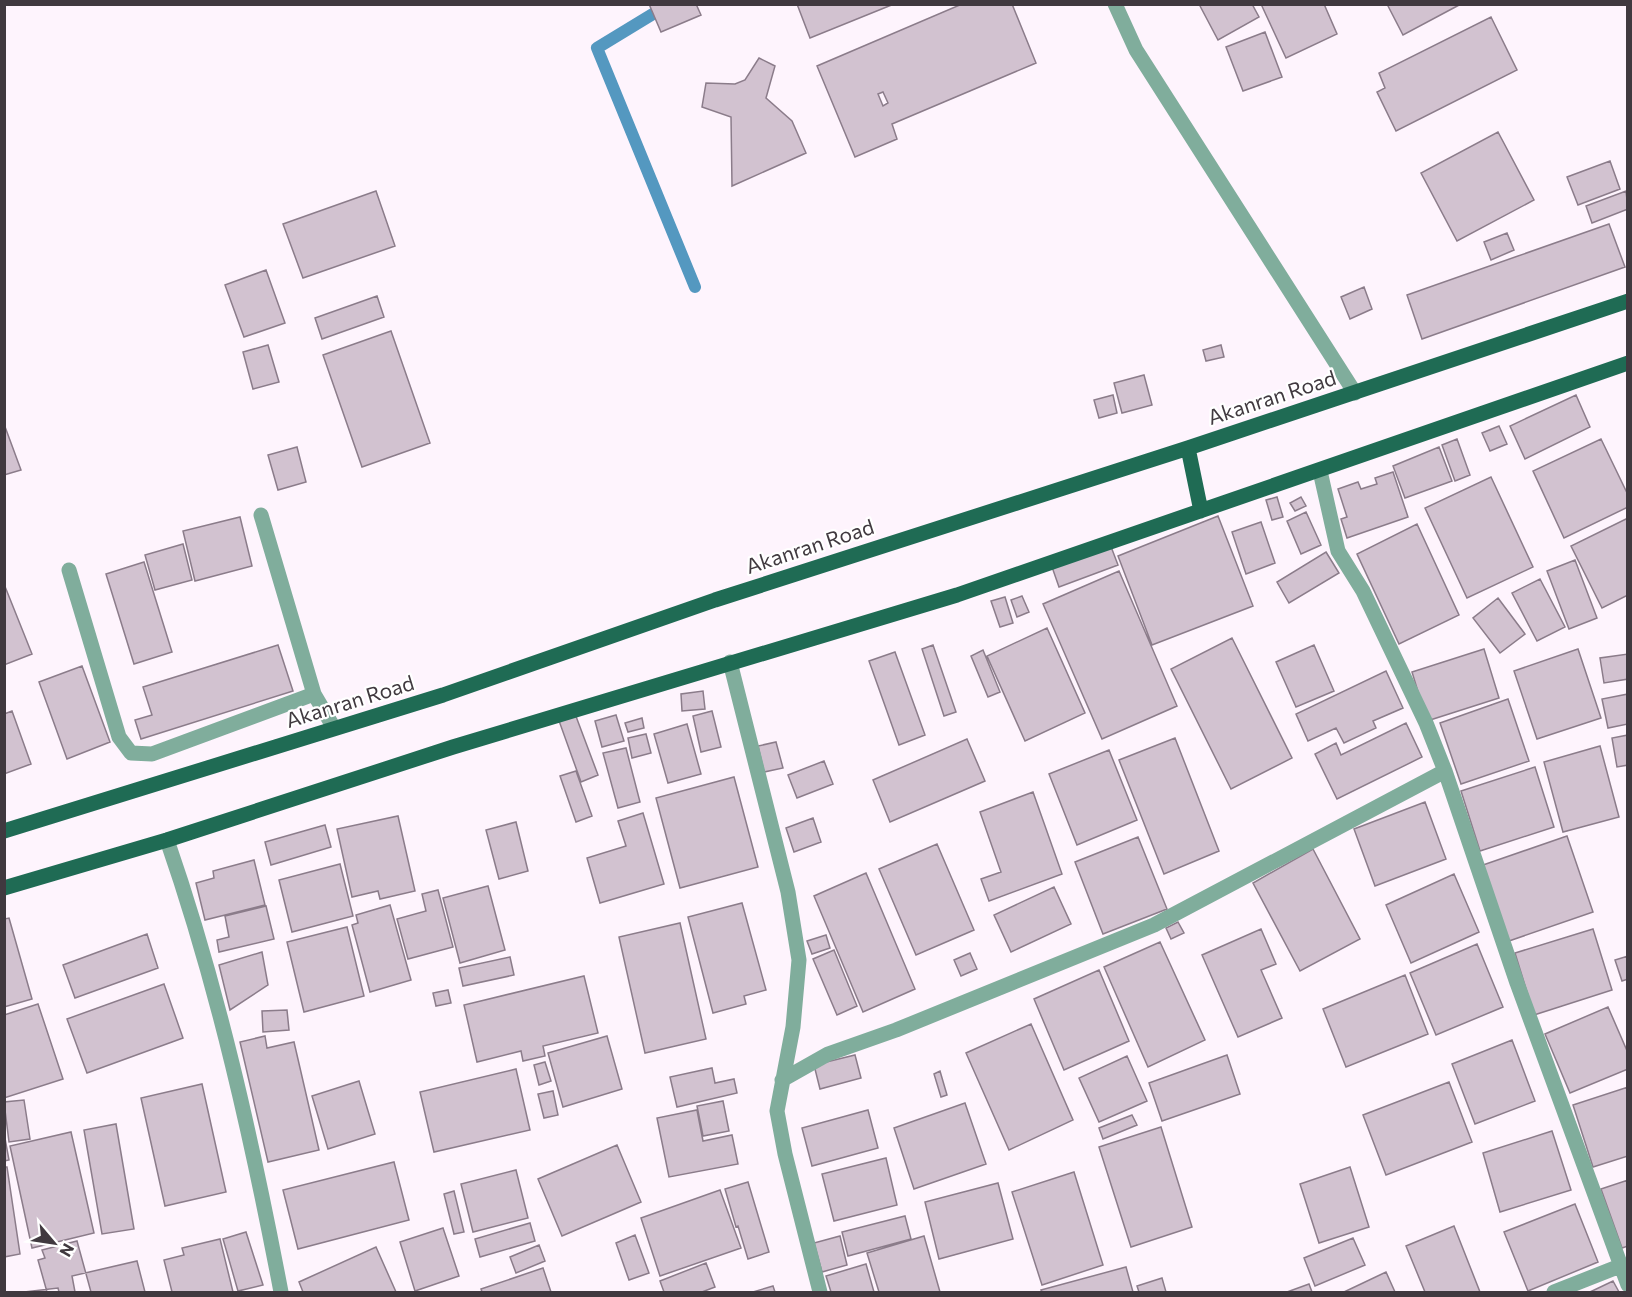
<svg xmlns="http://www.w3.org/2000/svg" width="1632" height="1297" viewBox="0 0 1632 1297" font-family="Commissioner,sans-serif">
<style>
.lines{fill:none;stroke-linecap:round;stroke-linejoin:round}
.stream{stroke:#5498c0;stroke-width:12}
.building{fill:#d2c2d0;stroke:#8b7c8a;stroke-width:1.5;fill-rule:evenodd}
.minor{stroke:#80ad9c;stroke-width:15}
.major{stroke:#1f6b54;stroke-width:15}
.labels{text-anchor:middle;stroke-width:4.5;stroke-linejoin:round;paint-order:stroke}
.street-label{font-size:21px;fill:#40393f;stroke:#fff}
</style>
<rect width="100%" height="100%" fill="#fef4fd"/>
<g class="lines">
<!-- stream -->
<path class="stream" d="M 666,6 L 597,48 L 695,287"/>
</g>
<!-- building -->
<path class="building" d="M 649,4 L 696,4 L 701,15 L 661,32 Z
M 797,4 L 894,4 L 810,38 Z
M 962,4 L 1012,4 L 1036,63 L 892,124 L 897,139 L 855,157 L 817,66 ZM 883,92 L 888,103 L 883,106 L 878,94 Z
M 1199,4 L 1252,4 L 1259,17 L 1218,40 Z
M 1261,4 L 1324,4 L 1337,34 L 1286,58 Z
M 1387,4 L 1461,4 L 1403,35 Z
M 1491,17 L 1517,70 L 1396,131 L 1377,92 L 1385,88 L 1379,73 Z
M 1265,32 L 1282,77 L 1243,91 L 1226,47 Z
M 759,58 L 775,66 L 766,98 L 792,121 L 806,153 L 732,186 L 731,117 L 702,107 L 706,83 L 735,84 L 745,80 Z
M 1498,132 L 1534,200 L 1457,241 L 1421,173 Z
M 1610,161 L 1620,189 L 1578,205 L 1567,177 Z
M 376,191 L 395,246 L 303,278 L 283,224 Z
M 1626,191 L 1628,209 L 1592,223 L 1586,206 Z
M 1609,224 L 1625,267 L 1422,339 L 1407,295 Z
M 1507,233 L 1514,250 L 1491,260 L 1484,242 Z
M 266,270 L 285,323 L 244,337 L 225,285 Z
M 1364,287 L 1372,309 L 1350,319 L 1341,297 Z
M 377,296 L 384,317 L 322,339 L 315,318 Z
M 391,331 L 430,443 L 362,467 L 323,355 Z
M 268,345 L 279,382 L 253,389 L 243,352 Z
M 1221,345 L 1224,357 L 1206,361 L 1203,350 Z
M 1144,375 L 1152,405 L 1122,413 L 1114,383 Z
M 1113,395 L 1117,413 L 1099,418 L 1094,400 Z
M 1576,395 L 1590,427 L 1525,459 L 1510,426 Z
M 4,424 L 21,470 L 4,475 Z
M 1499,426 L 1507,444 L 1490,451 L 1482,433 Z
M 1457,439 L 1470,475 L 1455,481 L 1442,445 Z
M 1601,439 L 1628,495 L 1628,507 L 1564,538 L 1533,471 Z
M 297,447 L 306,482 L 278,490 L 268,455 Z
M 1439,447 L 1452,481 L 1405,498 L 1393,466 Z
M 1393,472 L 1408,517 L 1347,538 L 1341,519 L 1347,517 L 1338,489 L 1358,482 L 1361,489 L 1377,484 L 1375,478 Z
M 1491,477 L 1533,567 L 1467,598 L 1425,508 Z
M 1277,497 L 1283,517 L 1272,520 L 1266,500 Z
M 1301,497 L 1306,506 L 1295,511 L 1290,503 Z
M 1306,512 L 1321,545 L 1301,554 L 1287,521 Z
M 1218,516 L 1253,606 L 1152,645 L 1118,556 Z
M 240,517 L 252,566 L 195,581 L 183,531 Z
M 1628,518 L 1628,595 L 1602,608 L 1571,546 Z
M 1261,522 L 1275,563 L 1246,574 L 1232,532 Z
M 1417,524 L 1459,615 L 1399,644 L 1357,554 Z
M 183,544 L 192,580 L 155,590 L 145,555 Z
M 1110,544 L 1118,565 L 1059,587 L 1052,567 Z
M 1326,552 L 1339,573 L 1289,603 L 1277,582 Z
M 1575,560 L 1597,618 L 1569,629 L 1547,571 Z
M 144,562 L 172,652 L 134,664 L 106,574 Z
M 1119,571 L 1177,706 L 1102,739 L 1043,604 Z
M 1540,579 L 1565,627 L 1537,641 L 1512,593 Z
M 4,584 L 32,654 L 4,665 Z
M 1022,596 L 1029,612 L 1017,617 L 1011,600 Z
M 1005,597 L 1013,623 L 1000,627 L 991,601 Z
M 1498,598 L 1525,634 L 1500,653 L 1473,618 Z
M 1047,628 L 1085,713 L 1025,741 L 987,656 Z
M 1232,638 L 1292,758 L 1231,789 L 1171,669 Z
M 278,645 L 293,691 L 141,739 L 135,720 L 152,715 L 143,687 Z
M 933,645 L 956,712 L 944,716 L 922,649 Z
M 1314,645 L 1334,691 L 1296,707 L 1276,662 Z
M 1484,649 L 1499,698 L 1427,721 L 1412,672 Z
M 1578,649 L 1601,718 L 1537,739 L 1514,671 Z
M 983,650 L 1000,692 L 988,697 L 971,656 Z
M 895,652 L 925,735 L 899,745 L 869,661 Z
M 1628,654 L 1628,679 L 1604,683 L 1600,658 Z
M 82,666 L 110,742 L 67,759 L 39,682 Z
M 1386,671 L 1403,708 L 1373,721 L 1376,728 L 1344,743 L 1336,728 L 1308,741 L 1296,714 Z
M 703,691 L 705,709 L 682,711 L 681,694 Z
M 1628,694 L 1628,724 L 1608,728 L 1602,699 Z
M 1508,699 L 1529,761 L 1461,784 L 1440,723 Z
M 12,711 L 31,764 L 4,774 L 4,714 Z
M 574,711 L 598,775 L 581,782 L 558,718 Z
M 712,711 L 721,747 L 701,752 L 693,716 Z
M 616,715 L 624,741 L 602,747 L 595,721 Z
M 642,718 L 644,728 L 628,732 L 625,723 Z
M 1406,723 L 1422,757 L 1337,799 L 1315,754 L 1336,743 L 1341,755 Z
M 687,724 L 701,774 L 668,783 L 654,734 Z
M 646,734 L 651,753 L 632,758 L 628,738 Z
M 1628,735 L 1628,765 L 1617,767 L 1612,738 Z
M 1175,738 L 1219,851 L 1164,874 L 1119,760 Z
M 967,739 L 985,781 L 890,822 L 873,780 Z
M 776,742 L 783,768 L 764,772 L 758,746 Z
M 1600,746 L 1619,817 L 1563,832 L 1544,762 Z
M 626,748 L 640,802 L 618,808 L 603,753 Z
M 1109,750 L 1137,820 L 1077,845 L 1049,774 Z
M 824,761 L 833,784 L 797,798 L 788,775 Z
M 1535,767 L 1554,827 L 1480,851 L 1461,791 Z
M 576,771 L 592,816 L 576,822 L 560,776 Z
M 734,777 L 758,867 L 680,888 L 656,798 Z
M 1033,792 L 1062,874 L 989,901 L 981,879 L 1001,872 L 980,812 Z
M 1425,802 L 1446,859 L 1375,886 L 1354,829 Z
M 643,813 L 664,884 L 600,903 L 587,858 L 626,846 L 618,821 Z
M 398,816 L 415,891 L 380,899 L 378,891 L 352,897 L 337,829 Z
M 813,818 L 821,842 L 794,852 L 786,828 Z
M 516,822 L 528,871 L 499,879 L 486,830 Z
M 325,825 L 331,847 L 271,865 L 265,842 Z
M 1567,836 L 1593,912 L 1509,941 L 1483,865 Z
M 1138,837 L 1167,909 L 1103,934 L 1075,862 Z
M 937,844 L 974,930 L 916,955 L 879,869 Z
M 1313,849 L 1360,939 L 1300,971 L 1253,883 Z
M 254,860 L 265,905 L 205,920 L 196,883 L 214,878 L 213,871 Z
M 340,864 L 353,916 L 292,932 L 279,880 Z
M 866,873 L 915,989 L 863,1012 L 814,896 Z
M 1454,874 L 1479,932 L 1411,963 L 1386,905 Z
M 488,886 L 505,950 L 460,963 L 443,898 Z
M 1054,887 L 1071,924 L 1011,952 L 994,915 Z
M 438,890 L 453,947 L 408,959 L 397,919 L 426,911 L 422,894 Z
M 742,903 L 766,990 L 744,996 L 746,1004 L 713,1013 L 688,917 Z
M 390,905 L 411,980 L 370,992 L 352,925 L 358,923 L 356,915 Z
M 266,906 L 274,939 L 219,952 L 217,940 L 229,937 L 225,916 Z
M 9,918 L 32,999 L 4,1007 L 4,919 Z
M 1178,922 L 1184,933 L 1171,939 L 1166,928 Z
M 680,923 L 706,1039 L 645,1053 L 619,937 Z
M 347,927 L 364,996 L 304,1012 L 287,942 Z
M 1261,929 L 1276,964 L 1261,970 L 1282,1018 L 1238,1037 L 1202,955 Z
M 1593,929 L 1612,990 L 1534,1015 L 1515,953 Z
M 147,934 L 158,968 L 75,998 L 63,965 Z
M 826,935 L 830,948 L 812,954 L 807,941 Z
M 1160,942 L 1205,1040 L 1148,1067 L 1104,967 Z
M 1477,944 L 1503,1007 L 1436,1035 L 1410,973 Z
M 834,950 L 857,1006 L 837,1015 L 813,959 Z
M 262,952 L 268,985 L 230,1010 L 219,965 Z
M 970,953 L 977,969 L 961,976 L 954,960 Z
M 1628,956 L 1628,979 L 1622,981 L 1615,960 Z
M 510,957 L 514,975 L 463,986 L 459,968 Z
M 1099,970 L 1129,1041 L 1064,1070 L 1034,999 Z
M 1405,975 L 1428,1034 L 1346,1067 L 1323,1009 Z
M 584,976 L 598,1033 L 543,1046 L 545,1056 L 523,1061 L 521,1051 L 477,1062 L 464,1005 Z
M 164,984 L 183,1038 L 87,1073 L 67,1019 Z
M 448,990 L 451,1003 L 436,1006 L 433,993 Z
M 38,1004 L 63,1079 L 4,1098 L 4,1015 Z
M 1608,1007 L 1628,1053 L 1628,1069 L 1570,1093 L 1545,1034 Z
M 287,1010 L 289,1030 L 263,1032 L 262,1011 Z
M 1031,1024 L 1073,1120 L 1009,1150 L 966,1053 Z
M 265,1036 L 267,1048 L 294,1042 L 319,1150 L 268,1162 L 240,1042 Z
M 607,1036 L 622,1089 L 563,1107 L 548,1053 Z
M 1512,1040 L 1535,1101 L 1475,1124 L 1452,1064 Z
M 855,1055 L 861,1078 L 820,1089 L 814,1065 Z
M 1227,1055 L 1240,1094 L 1162,1121 L 1149,1083 Z
M 1127,1056 L 1147,1101 L 1099,1122 L 1079,1078 Z
M 545,1062 L 551,1081 L 539,1085 L 534,1065 Z
M 712,1068 L 715,1083 L 734,1079 L 737,1093 L 677,1107 L 670,1077 Z
M 516,1069 L 530,1130 L 434,1152 L 420,1092 Z
M 940,1071 L 947,1095 L 941,1097 L 934,1074 Z
M 359,1081 L 375,1134 L 328,1149 L 312,1096 Z
M 1449,1082 L 1472,1142 L 1386,1175 L 1363,1115 Z
M 202,1084 L 226,1192 L 165,1206 L 141,1098 Z
M 1628,1087 L 1628,1156 L 1593,1167 L 1573,1105 Z
M 553,1091 L 558,1115 L 544,1118 L 538,1094 Z
M 24,1100 L 30,1139 L 9,1142 L 4,1102 Z
M 723,1101 L 729,1131 L 703,1136 L 697,1106 Z
M 965,1103 L 986,1164 L 914,1189 L 894,1128 Z
M 697,1110 L 703,1141 L 732,1135 L 738,1164 L 669,1177 L 657,1118 Z
M 868,1110 L 878,1148 L 812,1166 L 802,1128 Z
M 1132,1115 L 1137,1125 L 1103,1139 L 1099,1128 Z
M 116,1124 L 134,1229 L 102,1234 L 84,1130 Z
M 1161,1127 L 1192,1227 L 1131,1247 L 1099,1147 Z
M 1552,1131 L 1571,1190 L 1500,1212 L 1483,1153 Z
M 71,1132 L 94,1233 L 32,1248 L 10,1146 Z
M 4,1133 L 9,1160 L 4,1161 Z
M 617,1145 L 641,1202 L 562,1236 L 538,1179 Z
M 886,1158 L 897,1205 L 834,1221 L 822,1174 Z
M 394,1162 L 409,1220 L 298,1249 L 283,1190 Z
M 4,1167 L 7,1167 L 20,1254 L 4,1257 Z
M 1350,1167 L 1369,1227 L 1319,1243 L 1300,1184 Z
M 516,1170 L 528,1218 L 473,1232 L 461,1184 Z
M 1074,1172 L 1103,1265 L 1042,1285 L 1012,1192 Z
M 1628,1180 L 1628,1246 L 1622,1248 L 1601,1189 Z
M 748,1182 L 769,1252 L 748,1259 L 738,1226 L 736,1227 L 725,1189 Z
M 998,1183 L 1013,1239 L 939,1259 L 925,1202 Z
M 720,1190 L 741,1248 L 660,1276 L 641,1218 Z
M 454,1191 L 464,1232 L 454,1234 L 444,1194 Z
M 1575,1204 L 1598,1262 L 1528,1291 L 1504,1232 Z
M 905,1216 L 911,1239 L 848,1256 L 842,1232 Z
M 530,1223 L 535,1241 L 480,1257 L 475,1239 Z
M 1454,1226 L 1480,1292 L 1425,1292 L 1406,1246 Z
M 443,1228 L 459,1276 L 415,1291 L 400,1242 Z
M 246,1232 L 263,1285 L 238,1291 L 223,1239 Z
M 635,1235 L 649,1273 L 629,1280 L 616,1243 Z
M 840,1236 L 847,1265 L 822,1272 L 814,1243 Z
M 924,1236 L 940,1292 L 879,1292 L 867,1253 Z
M 1353,1238 L 1365,1265 L 1315,1286 L 1304,1258 Z
M 220,1239 L 233,1292 L 172,1292 L 164,1260 L 184,1255 L 182,1248 Z
M 77,1241 L 91,1292 L 47,1292 L 38,1260 L 45,1258 L 42,1250 Z
M 539,1245 L 545,1261 L 516,1273 L 510,1257 Z
M 376,1247 L 396,1292 L 303,1292 L 299,1282 Z
M 137,1261 L 145,1292 L 75,1292 L 72,1276 Z
M 706,1263 L 715,1287 L 702,1292 L 664,1292 L 660,1281 Z
M 866,1264 L 874,1292 L 831,1292 L 826,1276 Z
M 1126,1267 L 1133,1292 L 1042,1292 L 1041,1290 Z
M 543,1268 L 551,1292 L 482,1292 L 481,1289 Z
M 1386,1272 L 1395,1292 L 1344,1292 Z
M 1162,1278 L 1166,1292 L 1139,1292 L 1137,1286 Z
M 1613,1281 L 1619,1292 L 1590,1292 Z
M 1309,1284 L 1312,1292 L 1287,1292 Z
M 773,1286 L 775,1292 L 753,1292 Z
M 58,1288 L 59,1292 L 24,1292 Z"/>
<g class="lines">
<!-- minor -->
<path class="minor" d="M 1115,4 L 1136,50 L 1355,393
M 1320,471 L 1338,551 L 1363,591 L 1426,723 L 1445,771 L 1517,983 L 1628,1285
M 261,515 L 314,694 L 334,728
M 69,570 L 119,737 L 131,753 L 152,754 L 314,694
M 730,662 L 788,892 L 799,960 L 793,1027 L 777,1111 L 785,1154 L 820,1292
M 167,840 C 218,987 252,1140 281,1292
M 782,1080 L 828,1054 L 896,1030 L 1154,925 L 1445,771
M 1554,1292 L 1620,1266"/>
<!-- major -->
<path class="major" d="M 1188,448 L 1201,511
M 4,831 L 443,695 L 715,600 L 1188,448 L 1628,301
M 4,888 L 167,840 L 453,747 L 957,595 L 1628,363"/>
</g>
<g class="labels">
<!-- street labels -->
<g class="street-label">
<text transform="translate(1272 398) rotate(-18)" y="7">Akanran Road</text>
<text transform="translate(810 547) rotate(-18)" y="7">Akanran Road</text>
<text transform="translate(350 702) rotate(-17)" y="7">Akanran Road</text>
</g>
</g>
<!-- border -->
<rect width="1632" height="1297" fill="none" stroke="#40393f" stroke-width="12"/>
<!-- north arrow -->
<g transform="translate(54 1243) rotate(119)" stroke="#ffffff" stroke-width="4.5" paint-order="stroke">
<path d="M0-4.5L10 22L0 15L-10 22Z" fill="#40393f"/>
<text y="-9" font-size="16" font-weight="bold" text-anchor="middle" fill="#40393f">N</text>
</g>
</svg>
